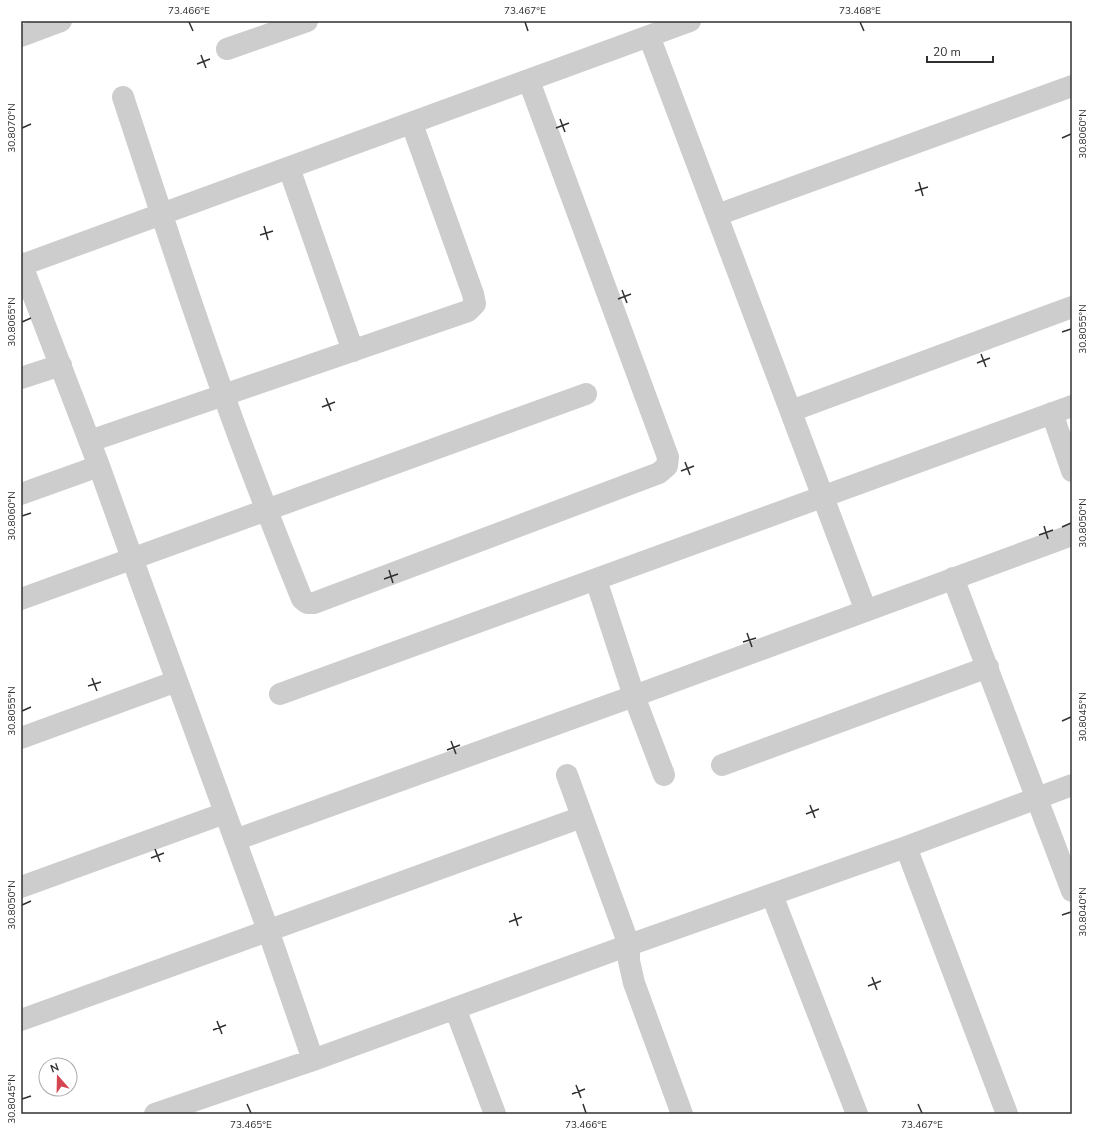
<svg xmlns="http://www.w3.org/2000/svg" width="1093" height="1135" viewBox="0 0 1093 1135" font-family="'Nunito Sans',sans-serif">
<style>
.lines{fill:none;stroke-linecap:round;stroke-linejoin:round}
.minor{stroke:#cdcdcd;stroke-width:22}
.ticks{fill:none;stroke:#303030;stroke-width:1.5}
.neatline{fill:none;stroke:#303030;stroke-width:1.5}
.ticks-label{font-size:10px;text-anchor:middle;fill:#303030}
</style>
<rect width="100%" height="100%" fill="#fff"/>
<g class="lines">
<!-- minor -->
<path class="minor" d="M 21,36 L 61,21
M 649,36 L 866,611
M 227,49 L 307,21
M 123,97 C 156,197 188,297 224,396 C 248,464 275,532 302,599 L 307,603 L 314,603 L 659,473 L 667,466 L 668,457 L 529,81
M 289,168 L 353,351
M 717,215 L 1072,86
M 21,263 L 99,466 L 132,558 L 268,930 L 313,1060
M 22,265 L 690,21
M 21,378 L 61,365
M 791,411 L 1072,307
M 1052,413 L 1072,471
M 90,441 L 468,311 L 475,304 L 473,294 L 412,124
M 21,494 L 99,466
M 953,578 L 1072,891
M 596,580 L 634,696 L 664,775
M 21,599 L 586,394
M 280,694 L 1072,406
M 21,738 L 177,681
M 722,765 L 988,667
M 567,775 L 629,945 L 629,961 L 634,983 L 682,1114
M 235,840 L 634,696 L 1072,535
M 906,847 L 1007,1114
M 21,887 L 225,813
M 772,895 L 857,1114
M 455,1008 L 495,1114
M 21,1020 L 582,817
M 155,1114 L 313,1060 L 629,945 L 906,847 L 1072,785"/>
</g>
<!-- ticks -->
<path class="ticks" d="M 189,22 L 193,31M 525,22 L 528,31M 860,22 L 864,31M 201,55 L 206,68M 197,64 L 210,59M 560,119 L 565,132M 22,128 L 31,124M 556,128 L 569,123M 1062,138 L 1071,134M 919,182 L 923,196M 915,191 L 928,187M 264,226 L 268,240M 260,235 L 273,231M 622,290 L 627,303M 618,299 L 631,294M 22,322 L 31,318M 1062,332 L 1071,329M 981,354 L 986,367M 977,363 L 990,358M 326,398 L 331,411M 322,407 L 335,402M 685,462 L 690,475M 681,471 L 694,466M 22,516 L 31,513M 1044,526 L 1048,539M 1062,527 L 1071,523M 1039,535 L 1053,530M 389,570 L 393,583M 384,579 L 398,574M 747,633 L 752,647M 743,642 L 756,638M 92,678 L 97,691M 88,686 L 101,682M 22,711 L 31,707M 1062,721 L 1071,717M 451,741 L 456,754M 447,750 L 460,745M 810,805 L 815,818M 806,814 L 819,809M 155,849 L 160,862M 151,858 L 164,853M 22,905 L 31,901M 514,913 L 518,926M 1062,915 L 1071,912M 509,922 L 522,917M 872,977 L 877,990M 868,986 L 881,981M 217,1021 L 222,1034M 213,1030 L 226,1025M 576,1085 L 581,1098M 572,1094 L 585,1089M 22,1099 L 31,1096M 247,1104 L 251,1113M 583,1104 L 586,1113M 918,1104 L 922,1113"/>
<!-- border -->
<rect width="1093" height="1135" fill="none" stroke="#ffffff" stroke-width="44"/>
<!-- north arrow -->
<g transform="translate(58 1077) rotate(340)"><circle r="19" fill="#ffffff" stroke="#acacac"/>
<path d="M0-3L7 15L0 10L-7 15Z" fill="#d44650"/>
<text y="-6" font-size="11" font-weight="bold" text-anchor="middle" fill="#303030">N</text>
</g>
<!-- scale -->
<path d="M927 56v6h66v-6" fill="none" stroke="#303030" stroke-width="2"/>
<text x="933" y="56" font-size="12" fill="#303030" stroke="#ffffff" stroke-width="3" paint-order="stroke">20 m</text>
<rect x="22" y="22" width="1049" height="1091" class="neatline"/>
<g class="ticks-label">
<text x="189" y="14">73.466°E</text>
<text x="525" y="14">73.467°E</text>
<text x="860" y="14">73.468°E</text>
<text transform="translate(11 128) rotate(-90)" y="4">30.8070°N</text>
<text transform="translate(1082 134) rotate(-90)" y="4">30.8060°N</text>
<text transform="translate(11 322) rotate(-90)" y="4">30.8065°N</text>
<text transform="translate(1082 329) rotate(-90)" y="4">30.8055°N</text>
<text transform="translate(11 516) rotate(-90)" y="4">30.8060°N</text>
<text transform="translate(1082 523) rotate(-90)" y="4">30.8050°N</text>
<text transform="translate(11 711) rotate(-90)" y="4">30.8055°N</text>
<text transform="translate(1082 717) rotate(-90)" y="4">30.8045°N</text>
<text transform="translate(11 905) rotate(-90)" y="4">30.8050°N</text>
<text transform="translate(1082 912) rotate(-90)" y="4">30.8040°N</text>
<text transform="translate(11 1099) rotate(-90)" y="4">30.8045°N</text>
<text x="251" y="1128">73.465°E</text>
<text x="586" y="1128">73.466°E</text>
<text x="922" y="1128">73.467°E</text>
</g>
</svg>
